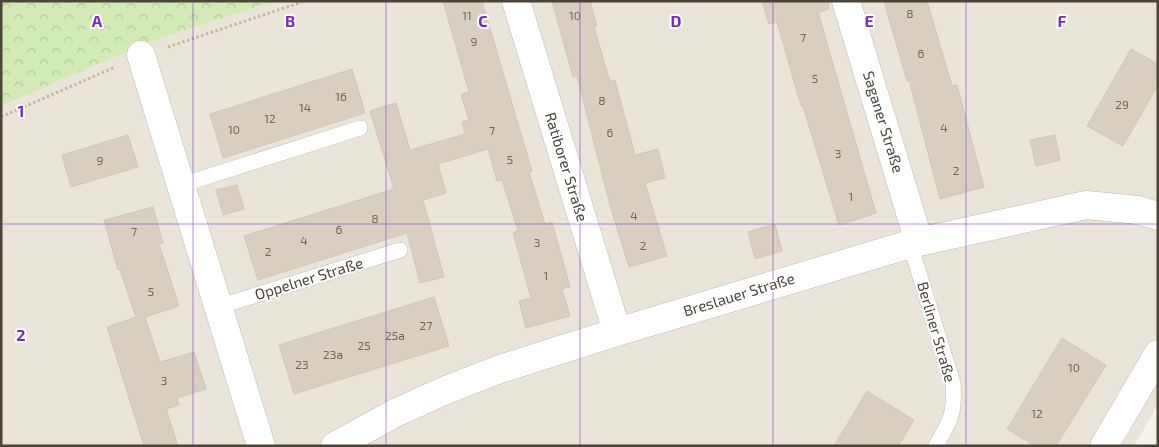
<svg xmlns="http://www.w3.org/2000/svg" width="1159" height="447" viewBox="0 0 1159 447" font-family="'Exo 2',sans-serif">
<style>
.residential{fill:#eae5da}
.forest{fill:url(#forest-crowns)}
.building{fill:#d8cfc1;stroke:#d3c7b4}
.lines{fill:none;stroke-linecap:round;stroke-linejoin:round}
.service-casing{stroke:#c2bbae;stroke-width:16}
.minor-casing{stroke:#c2bbae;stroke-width:29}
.tertiary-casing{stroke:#c2bbae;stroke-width:29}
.path{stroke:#c4b79f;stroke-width:3;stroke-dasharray:2.5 2.5;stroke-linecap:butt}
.service{stroke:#fff;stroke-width:15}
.minor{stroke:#fff;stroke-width:28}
.tertiary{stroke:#fff;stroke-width:28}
.grid{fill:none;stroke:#7b2cbf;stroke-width:1;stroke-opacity:0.55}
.labels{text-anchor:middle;stroke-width:4;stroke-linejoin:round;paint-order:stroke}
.number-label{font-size:12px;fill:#6e675b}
.street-label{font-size:15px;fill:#4b4439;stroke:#fff}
.grid-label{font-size:16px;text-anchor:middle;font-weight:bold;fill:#7b2cbf;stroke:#fff;stroke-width:4;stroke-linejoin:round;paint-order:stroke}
</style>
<defs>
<pattern id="forest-crowns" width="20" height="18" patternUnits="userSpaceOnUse" patternTransform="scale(1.25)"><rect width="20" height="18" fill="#d2eab5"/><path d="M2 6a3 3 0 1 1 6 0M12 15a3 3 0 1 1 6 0" fill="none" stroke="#b6ca9c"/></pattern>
</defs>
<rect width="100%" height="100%" fill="#f6f3ec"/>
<!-- residential -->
<path class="residential" d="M 276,1 L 1158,1 L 1158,405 L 1134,446 L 1,446 L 1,106 L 149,42 Z"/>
<!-- forest -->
<path class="forest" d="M 1,1 L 276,1 L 149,42 L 1,106 Z"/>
<!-- building -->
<path class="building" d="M 443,1 L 482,1 L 532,171 L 529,172 L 545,224 L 552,222 L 561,254 L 570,287 L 562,289 L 570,316 L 526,328 L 519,301 L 531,298 L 513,233 L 518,231 L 502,180 L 497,181 L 488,149 L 438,164 L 446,193 L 423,200 L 444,277 L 420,283 L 407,233 L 258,280 L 244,236 L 394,189 L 370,111 L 396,103 L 410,150 L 465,134 L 462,122 L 469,120 L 461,94 L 469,92 Z
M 552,1 L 590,1 L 597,26 L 594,27 L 610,82 L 615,80 L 635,155 L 658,149 L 665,178 L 645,183 L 667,256 L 629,267 L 611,209 L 577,76 L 573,77 Z
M 762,1 L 828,1 L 829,9 L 818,12 L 876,213 L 839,225 L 803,106 L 801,106 L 777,22 L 769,24 Z
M 884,1 L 927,1 L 952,86 L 957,85 L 984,187 L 940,199 L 909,80 L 907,81 Z
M 1131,49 L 1158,64 L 1158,85 L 1123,146 L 1087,126 Z
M 352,69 L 365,113 L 223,158 L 210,114 Z
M 128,135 L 138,167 L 71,187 L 62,155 Z
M 1055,135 L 1060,160 L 1036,166 L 1030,140 Z
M 237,185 L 244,209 L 223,215 L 216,190 Z
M 153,207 L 163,243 L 159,244 L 179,306 L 145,317 L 160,362 L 194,352 L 206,389 L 177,398 L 179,405 L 166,409 L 178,446 L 144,446 L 107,327 L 136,317 L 120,270 L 118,270 L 104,220 Z
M 775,224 L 782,251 L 755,259 L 748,232 Z
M 434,297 L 449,346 L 294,394 L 279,345 Z
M 1062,338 L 1106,365 L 1056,446 L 1035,446 L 1007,429 Z
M 867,391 L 914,420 L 898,446 L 834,446 Z"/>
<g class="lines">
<defs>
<path id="service" d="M 181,185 L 360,128
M 910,244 L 953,383 C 955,414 951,419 936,446
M 218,307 L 400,250"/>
<path id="minor" d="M 516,1 L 617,332
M 846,1 L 919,242
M 141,55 L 261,446
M 335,446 L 395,413 L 446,390 L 500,369 L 617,332 L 910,244 L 1086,205 L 1138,210 L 1158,216"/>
<path id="tertiary" d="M 1104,446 L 1158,354"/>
</defs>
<!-- service casing -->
<use href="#service" class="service-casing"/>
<!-- minor casing -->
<use href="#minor" class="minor-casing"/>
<!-- tertiary casing -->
<use href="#tertiary" class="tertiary-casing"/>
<!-- path -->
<path class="path" d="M 168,47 L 305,1
M 1,117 L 115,67"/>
<!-- service -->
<use href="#service" class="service"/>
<!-- minor -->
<use href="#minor" class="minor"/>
<!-- tertiary -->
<use href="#tertiary" class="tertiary"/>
</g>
<!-- grid -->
<path class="grid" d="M 193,1 L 193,446M 386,1 L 386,446M 580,1 L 580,446M 773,1 L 773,446M 966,1 L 966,446M 1,224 L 1158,224"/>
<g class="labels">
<!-- number labels -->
<g class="number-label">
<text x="910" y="18">8</text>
<text x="467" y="20">11</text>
<text x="575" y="20">10</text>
<text x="803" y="42">7</text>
<text x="474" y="46">9</text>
<text x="921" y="58">6</text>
<text x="815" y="83">5</text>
<text x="341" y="101">16</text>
<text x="602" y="105">8</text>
<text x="1122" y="109">29</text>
<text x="305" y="112">14</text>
<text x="270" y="123">12</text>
<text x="944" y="132">4</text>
<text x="234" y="134">10</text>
<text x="492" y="135">7</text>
<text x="610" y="137">6</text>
<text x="838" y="158">3</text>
<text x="510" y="164">5</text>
<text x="100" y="165">9</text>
<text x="956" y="175">2</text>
<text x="851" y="201">1</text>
<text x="634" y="220">4</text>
<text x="375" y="223">8</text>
<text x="339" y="234">6</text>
<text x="134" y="236">7</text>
<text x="304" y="245">4</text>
<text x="537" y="247">3</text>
<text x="643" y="250">2</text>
<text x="268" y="256">2</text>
<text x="546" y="280">1</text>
<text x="151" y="296">5</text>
<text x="426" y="330">27</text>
<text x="395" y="340">25a</text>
<text x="364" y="350">25</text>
<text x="333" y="359">23a</text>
<text x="302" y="369">23</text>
<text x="1074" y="372">10</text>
<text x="164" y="385">3</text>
<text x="1037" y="418">12</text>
</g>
<!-- street labels -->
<g class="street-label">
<text transform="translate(883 122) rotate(73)" y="5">Saganer Straße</text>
<text transform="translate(566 167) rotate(73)" y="5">Ratiborer Straße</text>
<text transform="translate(309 279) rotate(-17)" y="5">Oppelner Straße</text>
<text transform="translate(739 295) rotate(-17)" y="5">Breslauer Straße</text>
<text transform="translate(936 332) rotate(74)" y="5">Berliner Straße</text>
</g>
</g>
<g class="grid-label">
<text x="97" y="27">A</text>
<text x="290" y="27">B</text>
<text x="483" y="27">C</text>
<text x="676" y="27">D</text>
<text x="869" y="27">E</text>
<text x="1062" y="27">F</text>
<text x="21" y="117">1</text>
<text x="21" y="341">2</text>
</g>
<!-- border -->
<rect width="1159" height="447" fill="none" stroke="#4b4439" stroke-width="5"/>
</svg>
